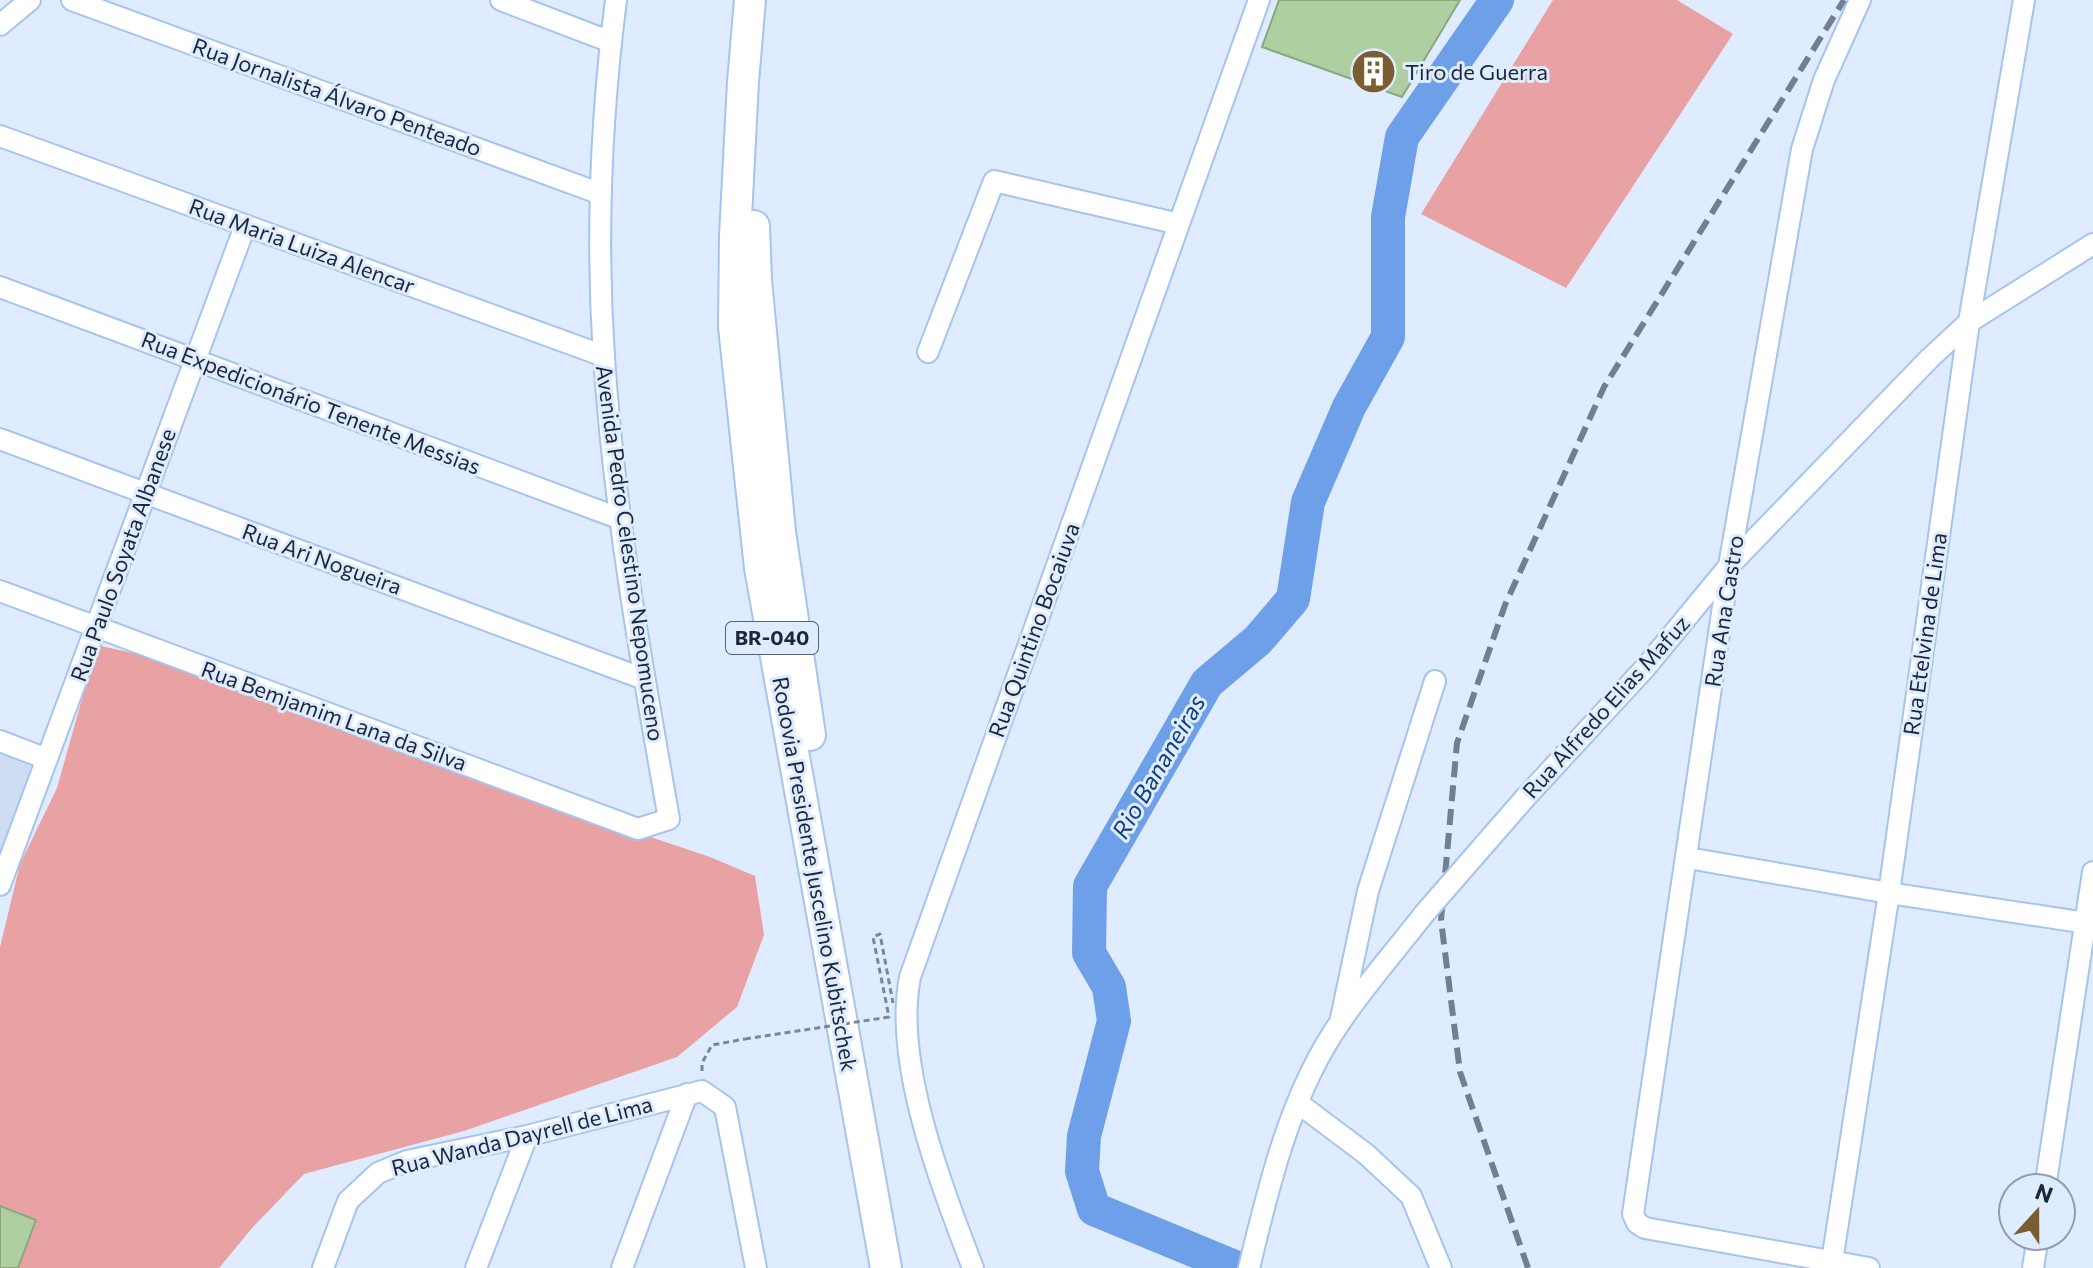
<svg xmlns="http://www.w3.org/2000/svg" width="2093" height="1268" viewBox="0 0 2093 1268" font-family="Commissioner,sans-serif">
<style>
.built{fill:#cfddf2}
.green{fill:#e9a2a4}
.lines{fill:none;stroke-linecap:round;stroke-linejoin:round}
.river{stroke:#6da0e9;stroke-width:34}
.building{fill:#adcfa1;stroke:#89a97d;stroke-width:2}
.minor-casing{stroke:#a5c4f0;stroke-width:24}
.highway-casing{stroke:#a5c4f0;stroke-width:34}
.path{stroke:#7a8699;stroke-width:3;stroke-dasharray:6 4;stroke-linecap:butt}
.minor{stroke:#fff;stroke-width:20}
.highway{stroke:#fff;stroke-width:30}
.rail{stroke:#727e91;stroke-width:6;stroke-dasharray:16 8;stroke-linecap:butt}
.minor-bridge-casing{stroke:#a5c4f0;stroke-width:24;stroke-linecap:butt}
.path-bridge{stroke:#7a8699;stroke-width:3;stroke-dasharray:6 4;stroke-linecap:butt}
.minor-bridge{stroke:#fff;stroke-width:20}
.labels{text-anchor:middle;stroke-width:6;stroke-linejoin:round;paint-order:stroke}
.shield{fill:#dfecff;stroke:#566274;stroke-width:2}
.shield-label{font-size:20px;font-weight:bold;fill:#1c2739}
.poi-label{font-size:22px;fill:#1c2739;stroke:#dfecff;text-anchor:start}
.street-label{font-size:22px;fill:#1c2739;stroke:#dfecff}
.water-label{font-size:24px;font-style:italic;fill:#104081;stroke:#dfecff}
</style>
<rect width="100%" height="100%" fill="#dfecff"/>
<!-- built -->
<path class="built" d="M 0,751 L 35,764 L 0,861 Z"/>
<!-- green -->
<path class="green" d="M 1553,0 L 1677,0 L 1733,34 L 1566,288 L 1421,214 Z
M 97,645 L 168,661 L 392,750 L 710,857 L 755,876 L 764,935 L 737,1007 L 677,1057 L 464,1131 L 304,1174 L 253,1227 L 219,1268 L 0,1268 L 0,947 L 20,864 L 57,788 Z"/>
<g class="lines">
<!-- river -->
<path class="river" d="M 1237,1268 L 1094,1209 L 1082,1171 L 1084,1136 L 1114,1021 L 1109,987 L 1089,953 L 1090,886 L 1207,683 L 1258,640 L 1293,599 L 1308,502 L 1349,407 L 1388,337 L 1388,217 L 1402,137 L 1497,0"/>
</g>
<!-- building -->
<path class="building" d="M 1279,0 L 1460,0 L 1402,97 L 1262,47 Z
M 0,1206 L 36,1220 L 18,1268 L 0,1268 Z"/>
<g class="lines">
<defs>
<path id="minor" d="M 72,0 L 601,194
M 501,0 L 611,42
M 1860,0 L 1824,80 L 1802,149 L 1729,566 L 1633,1214 L 1637,1223 L 1645,1228 L 1869,1268
M 0,25 L 30,0
M 0,136 L 604,356
M 0,287 L 621,519
M 928,352 L 994,181 L 1179,224
M 0,439 L 644,679
M 0,591 L 638,829 L 669,819 C 642,667 614,511 604,357 C 596,239 601,117 616,0
M 0,741 L 47,759
M 1525,798 L 1645,668 L 1729,566 L 1930,358 L 1969,322 L 2093,244
M 1688,858 L 1889,893 L 2093,924
M 0,885 L 245,226
M 1341,1018 L 1368,891 L 1435,681
M 1298,1103 L 1366,1154 L 1411,1196 L 1441,1268
M 2045,1188 L 2093,872
M 323,1268 L 348,1201 L 378,1173 L 407,1161 L 527,1136 L 702,1091 L 725,1107 L 756,1268
M 476,1268 L 527,1136
M 622,1268 L 687,1094
M 973,1268 C 942,1187 893,1063 910,977 L 1259,0
M 1249,1268 C 1269,1184 1291,1092 1341,1021 C 1366,984 1397,949 1424,914
M 1831,1268 L 1889,893 L 1969,322 L 2024,0
M 2033,1268 L 2038,1236"/>
<path id="highway" d="M 750,0 L 743,82 L 735,236 L 734,327 L 760,568 L 886,1268
M 754,226 L 756,280 L 780,532 L 810,735"/>
</defs>
<!-- minor casing -->
<use href="#minor" class="minor-casing"/>
<!-- highway casing -->
<use href="#highway" class="highway-casing"/>
<!-- path -->
<path class="path" d="M 702,1071 L 702,1063 L 712,1045 L 745,1039"/>
<!-- minor -->
<use href="#minor" class="minor"/>
<!-- highway -->
<use href="#highway" class="highway"/>
<!-- rail -->
<path class="rail" d="M 1528,1268 L 1460,1072 L 1441,920 L 1457,743 L 1505,605 L 1604,387 L 1844,0"/>
<defs>
<path id="minor-bridge" d="M 1424,914 L 1525,798"/>
</defs>
<!-- minor-bridge casing -->
<use href="#minor-bridge" class="minor-bridge-casing"/>
<!-- path-bridge -->
<path class="path-bridge" d="M 745,1039 L 889,1017 L 873,937 L 880,934 L 893,1003"/>
<!-- minor-bridge -->
<use href="#minor-bridge" class="minor-bridge"/>
</g>
<!-- icons -->
<defs>
<symbol id="building-disc" viewBox="-11 -11 22 22"><circle r="9.5" fill="#7a5e31" stroke="#dfecff"/><path d="M-4-6H4V6H1V3H-1V6H-4ZM-2.5-4.3h1.7v1.8h-1.7ZM.8-4.3h1.7v1.8H.8ZM-2.5-1h1.7V.8h-1.7ZM.8-1h1.7V.8H.8Z" fill="#fff"/></symbol>
</defs>
<g fill-rule="evenodd">
<use href="#building-disc" x="1348" y="46" width="51" height="51"/>
</g>
<g class="labels">
<!-- shield labels -->
<rect class="shield" x="726" y="622" width="92" height="32" rx="6"/>
<g class="shield-label">
<text x="772" y="645">BR-040</text>
</g>
<!-- poi labels -->
<g class="poi-label">
<text x="1405" y="80">Tiro de Guerra</text>
</g>
<!-- street labels -->
<g class="street-label">
<text transform="translate(337 97) rotate(20)" y="8">Rua Jornalista Álvaro Penteado</text>
<text transform="translate(302 246) rotate(20)" y="8">Rua Maria Luiza Alencar</text>
<text transform="translate(311 403) rotate(21)" y="8">Rua Expedicionário Tenente Messias</text>
<text transform="translate(630 553) rotate(82)" y="8">Avenida Pedro Celestino Nepomuceno</text>
<text transform="translate(123 555) rotate(-70)" y="8">Rua Paulo Soyata Albanese</text>
<text transform="translate(322 559) rotate(20)" y="8">Rua Ari Nogueira</text>
<text transform="translate(1724 611) rotate(-81)" y="8">Rua Ana Castro</text>
<text transform="translate(1034 630) rotate(-70)" y="8">Rua Quintino Bocaiuva</text>
<text transform="translate(1925 634) rotate(-82)" y="8">Rua Etelvina de Lima</text>
<text transform="translate(1606 707) rotate(-48)" y="8">Rua Alfredo Elias Mafuz</text>
<text transform="translate(334 716) rotate(20)" y="8">Rua Bemjamim Lana da Silva</text>
<text transform="translate(815 874) rotate(80)" y="8">Rodovia Presidente Juscelino Kubitschek</text>
<text transform="translate(522 1136) rotate(-14)" y="8">Rua Wanda Dayrell de Lima</text>
</g>
<!-- water labels -->
<g class="water-label">
<text transform="translate(1159 767) rotate(-60)" y="8">Rio Bananeiras</text>
</g>
</g>
<!-- north arrow -->
<g transform="translate(2037 1212) rotate(21)"><circle r="38" fill="#dfecff" stroke="#919db0" stroke-width="2"/>
<path d="M0-6L14 30L0 20L-14 30Z" fill="#7a5e31"/>
<text y="-12" font-size="22" font-weight="bold" text-anchor="middle" fill="#1c2739">N</text>
</g>
</svg>
